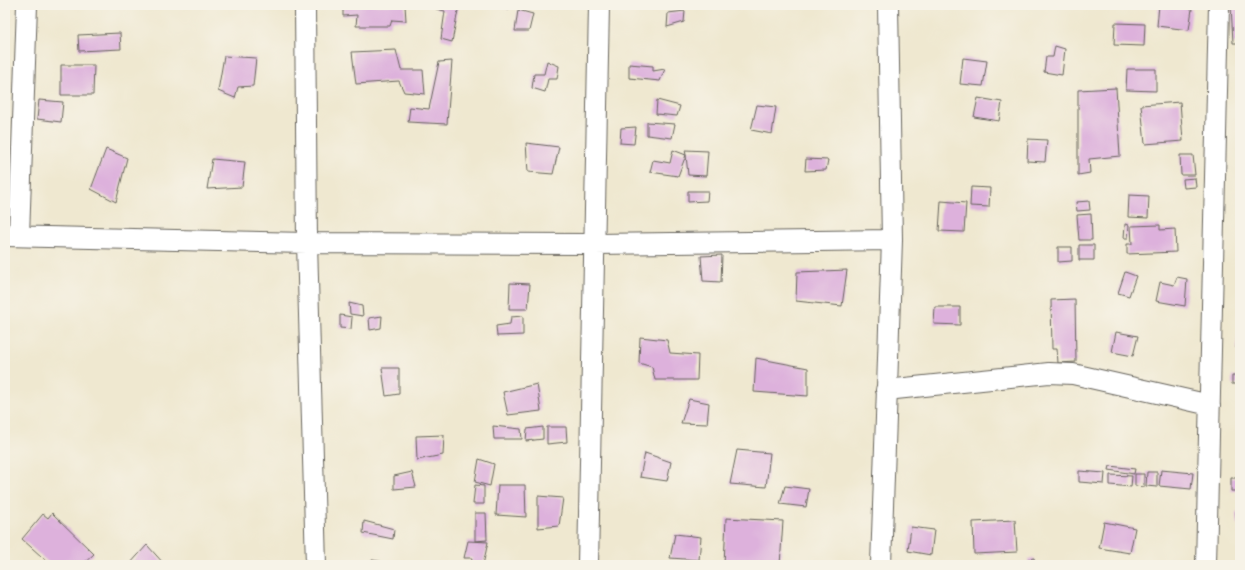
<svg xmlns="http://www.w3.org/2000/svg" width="1245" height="570" viewBox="0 0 1245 570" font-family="Mynerve,sans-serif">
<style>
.building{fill:#ddb1dc}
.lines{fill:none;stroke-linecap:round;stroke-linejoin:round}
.minor-casing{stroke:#66635b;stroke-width:22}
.minor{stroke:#fff;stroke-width:20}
</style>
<rect width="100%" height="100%" fill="#f7f3e8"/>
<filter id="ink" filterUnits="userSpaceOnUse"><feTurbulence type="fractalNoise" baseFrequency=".025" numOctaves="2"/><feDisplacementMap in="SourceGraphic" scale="8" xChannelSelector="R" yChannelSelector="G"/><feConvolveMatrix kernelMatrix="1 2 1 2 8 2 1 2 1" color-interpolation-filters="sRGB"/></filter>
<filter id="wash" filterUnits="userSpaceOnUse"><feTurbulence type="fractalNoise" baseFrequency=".012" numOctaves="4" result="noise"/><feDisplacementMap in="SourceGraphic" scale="16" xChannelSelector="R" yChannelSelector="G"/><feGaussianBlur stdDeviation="0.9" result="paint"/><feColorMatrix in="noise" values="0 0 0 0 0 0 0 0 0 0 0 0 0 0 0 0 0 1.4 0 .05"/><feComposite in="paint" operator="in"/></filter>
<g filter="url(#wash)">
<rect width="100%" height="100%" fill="#efe8d0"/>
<g id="blocks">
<!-- building -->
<path class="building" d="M 343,5 L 405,5 L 406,21 L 392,20 L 390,26 L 356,26 L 357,15 L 343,16 Z
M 437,5 L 459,5 L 452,42 L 441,39 L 445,11 L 436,9 Z
M 492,5 L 509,5 L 509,9 L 492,6 Z
M 1159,5 L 1192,9 L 1189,30 L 1157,26 Z
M 1231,5 L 1240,5 L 1240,43 L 1233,43 Z
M 518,10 L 533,14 L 529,31 L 515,31 Z
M 685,11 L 684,22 L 667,27 L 668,13 Z
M 1115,23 L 1145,24 L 1144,46 L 1114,45 Z
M 120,33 L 121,49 L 79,51 L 78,35 Z
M 1055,46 L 1065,49 L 1062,75 L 1044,72 L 1046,57 L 1053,57 Z
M 396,50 L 401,70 L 423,70 L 425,94 L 404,92 L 399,81 L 356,84 L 352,52 Z
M 224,56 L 256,58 L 253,86 L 238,87 L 235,98 L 218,91 Z
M 963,58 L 987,61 L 983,86 L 960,84 Z
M 452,61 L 447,124 L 408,122 L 410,107 L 429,109 L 439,62 Z
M 547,61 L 559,66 L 557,79 L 548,79 L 545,92 L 532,88 L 534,74 L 544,74 Z
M 629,64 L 653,66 L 653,71 L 665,69 L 660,81 L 629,78 Z
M 61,65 L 94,65 L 93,95 L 61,95 Z
M 1127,69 L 1156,69 L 1156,91 L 1126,90 Z
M 1116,88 L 1120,156 L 1089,159 L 1090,173 L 1078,175 L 1078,90 Z
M 978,98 L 1002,102 L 999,121 L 974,117 Z
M 39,100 L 63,102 L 61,122 L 37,119 Z
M 657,100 L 680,106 L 677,116 L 656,114 Z
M 1180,102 L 1183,141 L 1145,144 L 1141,105 Z
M 757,105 L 776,107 L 772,134 L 751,130 Z
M 647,122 L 675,124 L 672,138 L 647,135 Z
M 636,127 L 634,144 L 620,143 L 621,128 Z
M 1028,139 L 1047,140 L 1045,162 L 1027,161 Z
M 526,143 L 559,147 L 553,174 L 528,172 Z
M 106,149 L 127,158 L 116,202 L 91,189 Z
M 673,150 L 686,155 L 685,150 L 708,151 L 706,176 L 688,175 L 686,155 L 678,176 L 650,172 L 653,160 L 670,163 Z
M 1180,155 L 1193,155 L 1195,175 L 1181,175 Z
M 212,159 L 245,162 L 242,187 L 207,189 Z
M 806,159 L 828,160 L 826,170 L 805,171 Z
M 1195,178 L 1196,187 L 1184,188 L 1183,179 Z
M 971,187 L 990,188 L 989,207 L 970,206 Z
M 688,191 L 708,191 L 707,201 L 688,202 Z
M 1129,195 L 1149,196 L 1148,218 L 1128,217 Z
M 941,201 L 966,203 L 964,232 L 939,231 Z
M 1089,201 L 1090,210 L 1077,211 L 1076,202 Z
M 1091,214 L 1092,240 L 1079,240 L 1077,215 Z
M 1125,224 L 1129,225 L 1128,238 L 1124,238 Z
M 1160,225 L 1160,230 L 1175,229 L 1176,252 L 1127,254 L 1127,244 L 1132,244 L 1131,226 Z
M 1079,245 L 1094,245 L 1094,260 L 1079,260 Z
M 1058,247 L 1072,247 L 1072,261 L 1058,262 Z
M 722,255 L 721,282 L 703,281 L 701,256 Z
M 847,270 L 842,306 L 796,301 L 797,272 Z
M 1125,272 L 1136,276 L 1129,296 L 1118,293 Z
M 1177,277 L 1187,279 L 1185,306 L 1156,301 L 1160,282 L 1174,285 Z
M 510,283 L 530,284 L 528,309 L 509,309 Z
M 1075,299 L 1076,362 L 1058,363 L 1057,349 L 1052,349 L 1051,300 Z
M 349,303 L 362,306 L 363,316 L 350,314 Z
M 935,307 L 960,307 L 960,325 L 934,324 Z
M 340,315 L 352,317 L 351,329 L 340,328 Z
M 382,316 L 381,328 L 370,330 L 369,318 Z
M 523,316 L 523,335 L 497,336 L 496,326 L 510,324 L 511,317 Z
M 1239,330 L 1240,330 L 1240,349 L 1236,348 Z
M 1116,332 L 1138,336 L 1133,356 L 1112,352 Z
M 640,337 L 667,340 L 670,353 L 698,355 L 697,380 L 655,380 L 652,367 L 639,363 Z
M 756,358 L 808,368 L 808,396 L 754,392 Z
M 382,368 L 399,368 L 399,394 L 386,396 Z
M 1232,376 L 1240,376 L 1240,384 L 1232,384 Z
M 537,384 L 541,411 L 508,415 L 503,392 Z
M 689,399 L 709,403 L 707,424 L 681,423 Z
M 493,426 L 521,429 L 522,439 L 494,439 Z
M 543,427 L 543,439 L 526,441 L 527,429 Z
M 547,427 L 566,427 L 567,442 L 547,444 Z
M 444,435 L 443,455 L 417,460 L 416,436 Z
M 737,450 L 770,453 L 766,487 L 730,484 Z
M 645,453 L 671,462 L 667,481 L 640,477 Z
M 479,459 L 494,464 L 490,486 L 475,482 Z
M 1110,466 L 1135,469 L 1134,474 L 1109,470 Z
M 1161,470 L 1193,473 L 1191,489 L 1159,486 Z
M 1079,471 L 1105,473 L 1104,484 L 1079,482 Z
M 412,472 L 416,487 L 394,489 L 394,476 Z
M 1147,472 L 1157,472 L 1157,487 L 1146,486 Z
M 1135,474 L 1144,474 L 1144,487 L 1135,486 Z
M 1110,475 L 1132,476 L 1131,487 L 1110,485 Z
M 1231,478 L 1240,478 L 1240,491 L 1231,491 Z
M 475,485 L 484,486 L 484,504 L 473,504 Z
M 498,485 L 525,485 L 526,517 L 496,515 Z
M 785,486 L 809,489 L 806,507 L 780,504 Z
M 538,496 L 563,498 L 559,526 L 538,528 Z
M 1236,512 L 1240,512 L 1240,524 L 1237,524 Z
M 52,513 L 94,554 L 82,565 L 51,565 L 22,539 L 43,514 L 48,518 Z
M 475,513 L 486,513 L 487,540 L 475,541 Z
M 726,518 L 783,521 L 780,565 L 724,565 Z
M 1015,520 L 1017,552 L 974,554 L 973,522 Z
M 364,521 L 394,529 L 393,539 L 363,533 Z
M 1104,522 L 1135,528 L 1130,553 L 1099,548 Z
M 911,527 L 934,530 L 931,555 L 908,551 Z
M 675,534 L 701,537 L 699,560 L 670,558 Z
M 468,541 L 488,542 L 483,565 L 471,565 L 472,558 L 464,558 Z
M 147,545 L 165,565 L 129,565 Z
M 1034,558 L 1035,565 L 1029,565 L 1028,559 Z
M 372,560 L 397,564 L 397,565 L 371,565 Z"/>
</g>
</g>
<g filter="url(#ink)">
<use href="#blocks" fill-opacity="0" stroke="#66635b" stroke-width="1"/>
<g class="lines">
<defs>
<path id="minor" d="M 305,5 L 307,243 L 316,565
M 5,236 L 307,243 L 595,244 L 892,240
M 19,236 L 27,5
M 886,390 L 1049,373 L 1073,374 L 1210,405
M 588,565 L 599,5
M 881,565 L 892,240 L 888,5
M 1206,565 L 1219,5"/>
</defs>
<!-- minor casing -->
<use href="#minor" class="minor-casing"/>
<!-- minor -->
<use href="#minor" class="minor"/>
</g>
</g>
<!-- margin -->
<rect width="1245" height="570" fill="none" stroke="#f7f3e8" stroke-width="20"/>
</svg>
